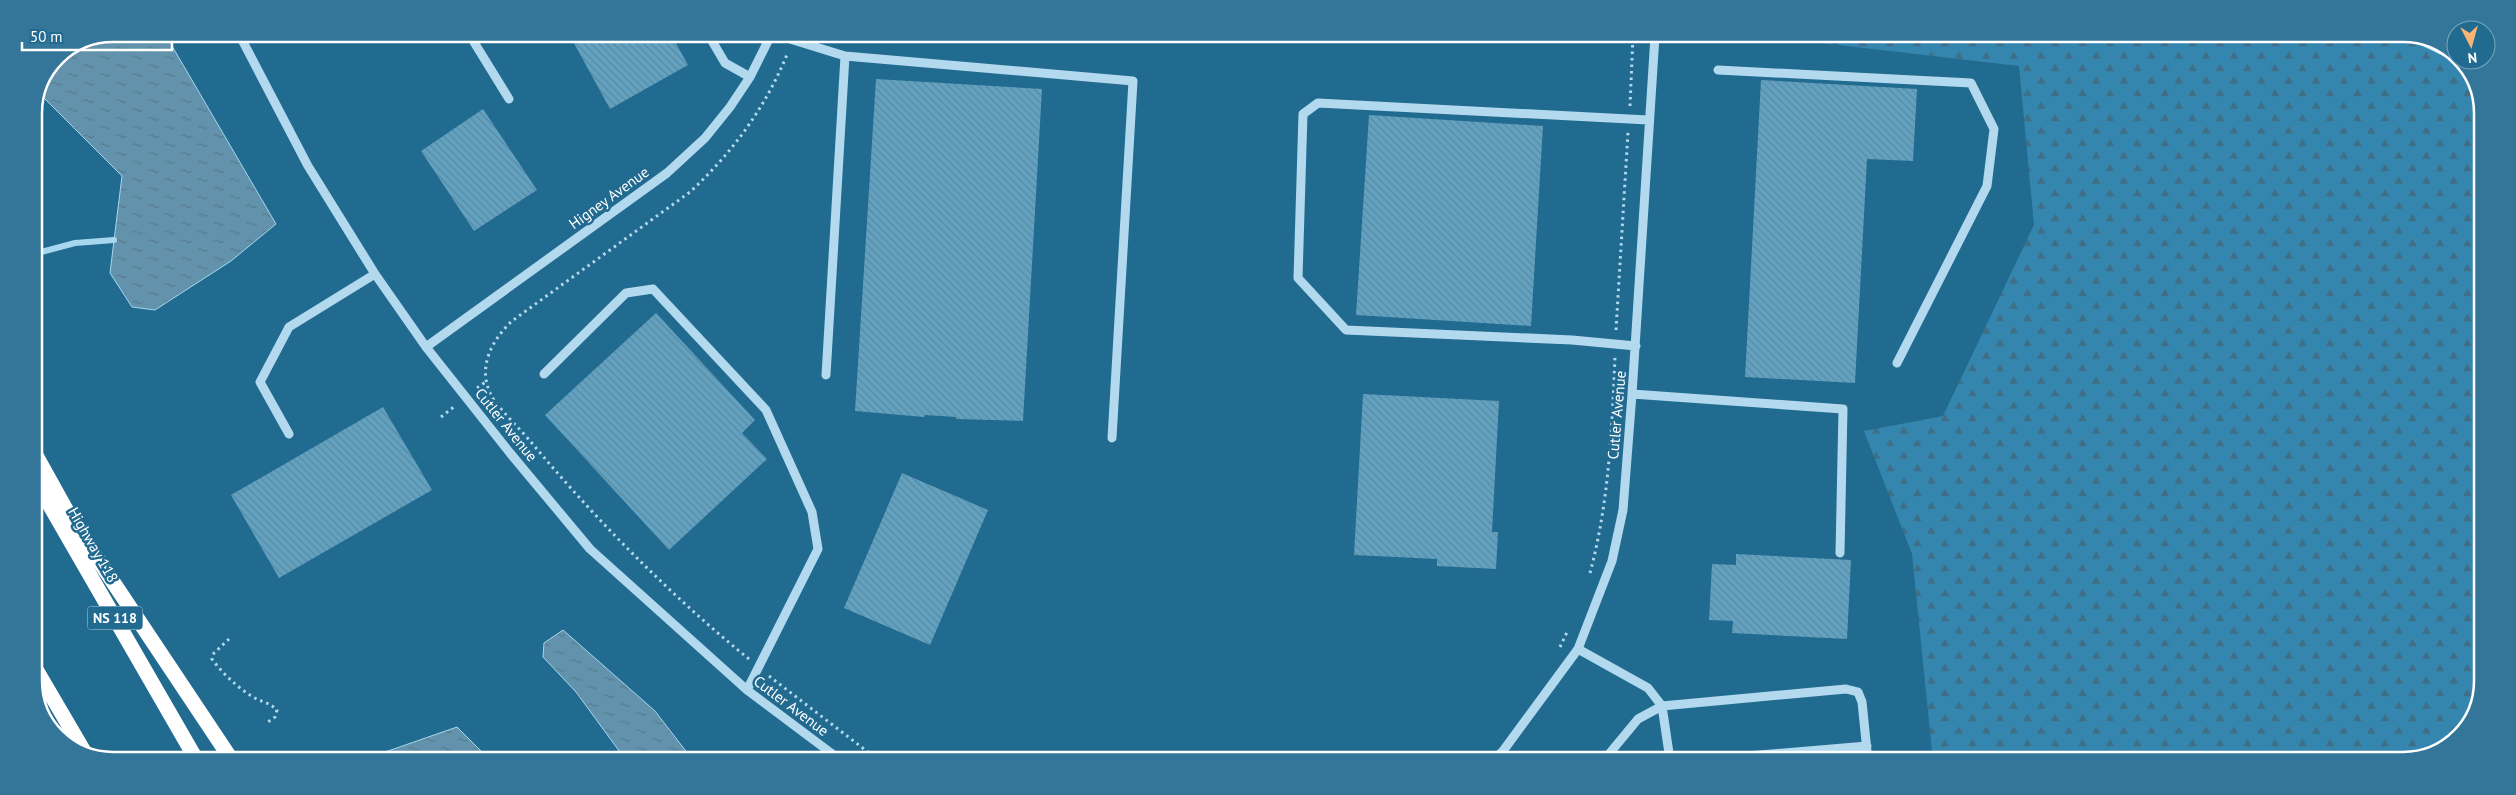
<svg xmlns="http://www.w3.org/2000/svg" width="2516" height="795" viewBox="0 0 2516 795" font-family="'PT Sans',sans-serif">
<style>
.forest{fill:url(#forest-firs)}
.water{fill:url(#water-ripples);stroke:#a6d7ee}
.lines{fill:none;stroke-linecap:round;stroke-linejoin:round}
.stream{stroke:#a6d7ee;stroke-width:6}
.building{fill:url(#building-back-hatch)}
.path{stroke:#b2d9ed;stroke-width:3;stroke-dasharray:2.5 4;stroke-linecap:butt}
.minor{stroke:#b2d9ed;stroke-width:9}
.highway{stroke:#fff;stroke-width:15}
.labels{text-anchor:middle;stroke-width:5;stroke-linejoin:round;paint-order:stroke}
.shield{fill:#216a90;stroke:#bcd2de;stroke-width:1}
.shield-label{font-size:14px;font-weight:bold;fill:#fff}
.street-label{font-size:15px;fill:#fff;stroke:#216a90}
.rim{fill:none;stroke:#fff;stroke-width:2.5}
</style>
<defs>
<pattern id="forest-firs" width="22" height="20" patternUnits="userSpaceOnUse" patternTransform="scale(1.25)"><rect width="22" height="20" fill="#3586ae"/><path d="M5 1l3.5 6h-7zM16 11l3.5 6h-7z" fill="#3e6f87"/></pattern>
<pattern id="water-ripples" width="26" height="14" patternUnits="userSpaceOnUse" patternTransform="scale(1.25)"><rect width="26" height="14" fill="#6292ac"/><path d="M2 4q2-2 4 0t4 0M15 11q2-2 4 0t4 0" fill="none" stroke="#5a7a8a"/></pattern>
<pattern id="building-back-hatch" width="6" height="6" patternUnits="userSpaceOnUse" patternTransform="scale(1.25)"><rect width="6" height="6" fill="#62a2c1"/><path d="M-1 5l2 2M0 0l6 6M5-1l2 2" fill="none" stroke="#5b889e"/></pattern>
</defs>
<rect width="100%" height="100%" fill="#216a90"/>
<!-- forest -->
<path class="forest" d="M 1760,36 L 2423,37 L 2456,57 L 2456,60 L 2463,61 L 2482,108 L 2479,702 L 2451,745 L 2403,761 L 1933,761 L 1912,554 L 1864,431 L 1943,416 L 2034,225 L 2019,66 Z"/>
<!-- water -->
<path class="water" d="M 114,34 L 165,34 L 276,224 L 231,261 L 155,310 L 132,307 L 110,273 L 122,176 L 41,95 L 57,57 Z
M 563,630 L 655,711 L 692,759 L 625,759 L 576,692 L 543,657 L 544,643 Z
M 457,727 L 489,759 L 365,759 Z"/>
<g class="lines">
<!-- stream -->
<path class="stream" d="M 2411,37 L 2456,59
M 34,254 L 75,243 L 114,240"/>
</g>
<!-- building -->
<path class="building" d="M 569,34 L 671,34 L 688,65 L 610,109 Z
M 876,79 L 1042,89 L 1023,421 L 956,419 L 956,417 L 925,415 L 924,417 L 855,411 Z
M 1761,80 L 1917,89 L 1913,161 L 1867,159 L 1855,383 L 1745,377 Z
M 483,109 L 537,190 L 474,231 L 421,151 Z
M 1369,115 L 1543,126 L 1531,326 L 1356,315 Z
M 656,313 L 755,420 L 742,433 L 767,459 L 669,550 L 545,415 Z
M 1363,394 L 1499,401 L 1492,532 L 1498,532 L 1496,569 L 1437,566 L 1437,559 L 1354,555 Z
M 383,407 L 432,490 L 279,578 L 231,495 Z
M 902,473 L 988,510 L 930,645 L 844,608 Z
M 1736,554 L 1851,560 L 1847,639 L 1732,633 L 1733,621 L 1709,620 L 1712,564 L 1736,565 Z"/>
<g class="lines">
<!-- path -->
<path class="path" d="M 1630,106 L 1633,36
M 1616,330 L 1628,132
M 477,388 L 487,381
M 441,417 L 455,406
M 1590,573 C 1609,502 1612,429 1615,356
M 229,639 L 214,653 L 212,659 C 223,674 237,687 253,697 C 261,702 269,702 277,710 L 275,717 L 265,724
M 1560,647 L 1568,630
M 749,659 C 670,595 596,520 531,442 C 522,431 496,406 491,395 C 477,367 492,340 512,321 L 690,192 C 733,152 766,107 788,52
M 769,676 L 877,759
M 1473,760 L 1480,753"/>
<!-- minor -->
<path class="minor" d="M 239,34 L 308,166 L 375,274 L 426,347 L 510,453 L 590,549 L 747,690 L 839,759
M 469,34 L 509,99
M 708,34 L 725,63 L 750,77
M 777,35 L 845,56 L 1133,81 L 1112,438
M 1718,70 L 1971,83 L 1994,129 L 1987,186 L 1897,363
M 1636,346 L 1572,340 L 1346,330 L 1298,278 L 1303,114 L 1318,103 L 1648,120
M 426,347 L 667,173 L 705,138 L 730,107 L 750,77 L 771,35
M 544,374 L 626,293 L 653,289 L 766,410 L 812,512 L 818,549 L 747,690
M 826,375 L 845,56
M 1632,394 L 1843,409 L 1840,553
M 289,434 L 260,382 L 289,327 L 375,274
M 1578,649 L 1648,688 L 1662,706 L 1846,689 L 1858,692 L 1862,702 L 1868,761
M 1493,760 L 1503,751 L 1578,649 L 1612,561 L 1623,510 L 1632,394 L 1655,36
M 1604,760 L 1638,719 L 1662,706 L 1670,760
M 1699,760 L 1867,746"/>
<!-- highway -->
<path class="highway" d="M 34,452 L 73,522 L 231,759
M 34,478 L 196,759
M 34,666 L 85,753"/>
</g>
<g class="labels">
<!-- shield labels -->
<rect class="shield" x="87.5" y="606.5" width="55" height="23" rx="4"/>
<g class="shield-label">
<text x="115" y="623">NS 118</text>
</g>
<!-- street labels -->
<g class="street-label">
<text transform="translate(609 198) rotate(-36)" y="5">Higney Avenue</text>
<text transform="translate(1617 415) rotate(-85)" y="5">Cutler Avenue</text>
<text transform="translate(506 425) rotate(51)" y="5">Cutler Avenue</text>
<text transform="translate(93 545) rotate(60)" y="5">Highway 118</text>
<text transform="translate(791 706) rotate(37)" y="5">Cutler Avenue</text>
</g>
</g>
<!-- crop -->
<path d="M0 0H2516V795H0ZM113 42H2403A71 71 0 0 1 2474 113V681A71 71 0 0 1 2403 752H113A71 71 0 0 1 42 681V113A71 71 0 0 1 113 42Z" fill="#337699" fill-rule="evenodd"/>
<path class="rim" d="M113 42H2403A71 71 0 0 1 2474 113V681A71 71 0 0 1 2403 752H113A71 71 0 0 1 42 681V113A71 71 0 0 1 113 42Z"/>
<!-- north arrow -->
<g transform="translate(2471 45) rotate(174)"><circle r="24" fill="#216a90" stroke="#7aa6bc"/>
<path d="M0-4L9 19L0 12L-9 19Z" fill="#f9b573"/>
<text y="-8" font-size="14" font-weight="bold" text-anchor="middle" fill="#ffffff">N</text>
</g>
<!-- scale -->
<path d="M22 42v8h150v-8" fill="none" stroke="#ffffff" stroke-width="2.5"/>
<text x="30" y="42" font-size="15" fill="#ffffff" stroke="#216a90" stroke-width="4" paint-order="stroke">50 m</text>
</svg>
